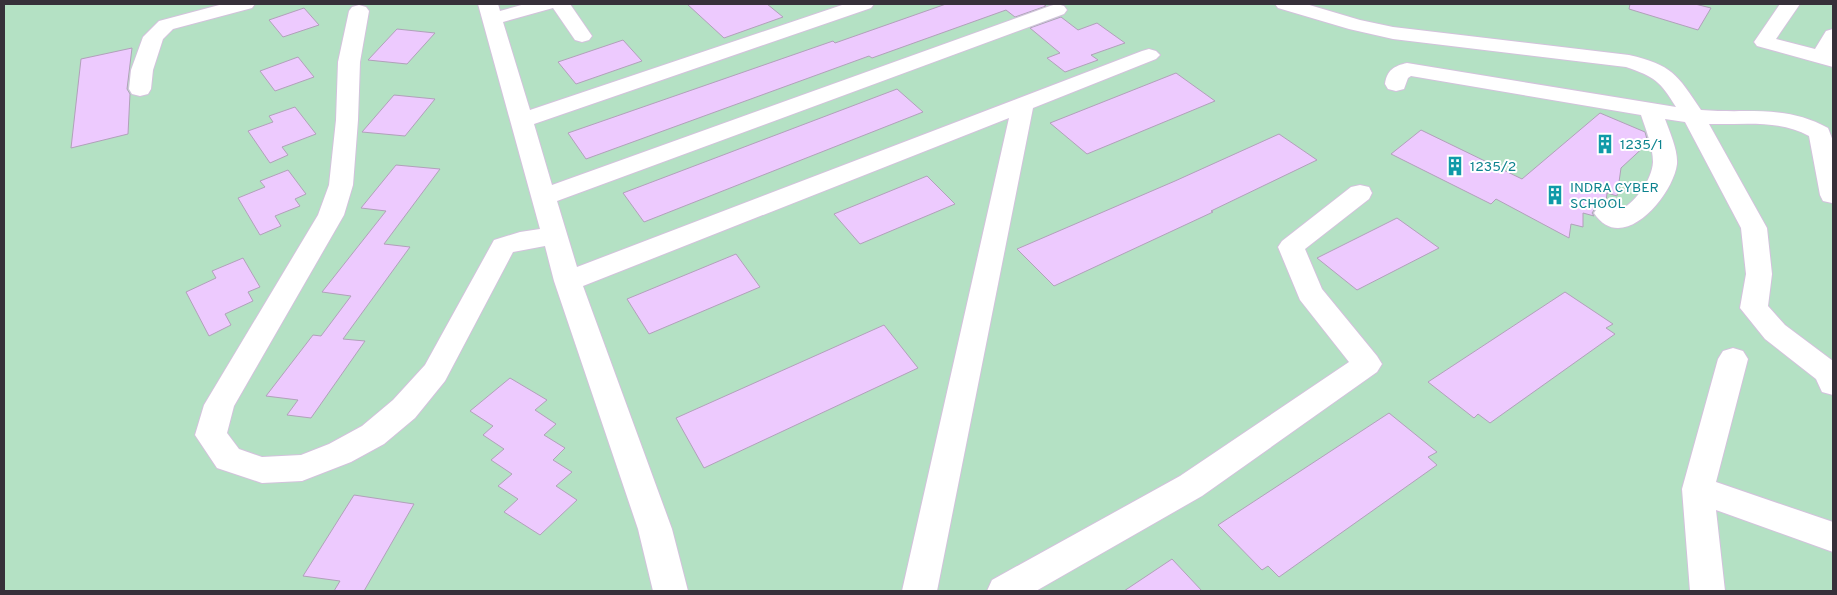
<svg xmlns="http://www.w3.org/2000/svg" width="1837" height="595" viewBox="0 0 1837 595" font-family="Overpass,sans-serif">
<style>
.green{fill:#b4e1c4}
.building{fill:#edcafe;stroke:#b1a1ba}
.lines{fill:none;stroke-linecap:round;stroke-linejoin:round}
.minor-casing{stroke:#d3c2dc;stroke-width:2}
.minor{fill:#fff;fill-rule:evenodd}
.labels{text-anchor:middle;stroke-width:4;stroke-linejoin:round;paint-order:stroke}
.culture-label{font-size:14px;fill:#0d838f;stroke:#fff;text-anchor:start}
</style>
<rect width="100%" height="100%" fill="#fbf3fe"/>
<!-- green -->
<path class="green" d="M 4,4 L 1833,4 L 1833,591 L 4,591 Z"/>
<!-- building -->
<path class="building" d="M 687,4 L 767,4 L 783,17 L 724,38 Z
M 946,4 L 1043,4 L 1046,6 L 1015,17 L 1006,10 L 872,58 L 869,56 L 586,159 L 568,133 L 833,41 L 835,43 Z
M 1630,4 L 1695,4 L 1711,8 L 1698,30 L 1629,9 Z
M 304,8 L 319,25 L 283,37 L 269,20 Z
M 1061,17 L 1078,30 L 1097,23 L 1125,43 L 1091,55 L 1098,60 L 1065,72 L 1047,58 L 1060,53 L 1030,28 Z
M 397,29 L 435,33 L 407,64 L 368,60 Z
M 623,40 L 642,61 L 576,84 L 558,62 Z
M 132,48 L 127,89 L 130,94 L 128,134 L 71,148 L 81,59 Z
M 298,57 L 314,77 L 275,91 L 260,71 Z
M 1176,73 L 1215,101 L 1087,154 L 1050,123 Z
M 897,89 L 923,112 L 644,222 L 623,193 Z
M 394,95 L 435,99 L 405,136 L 362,132 Z
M 295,107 L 316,134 L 282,147 L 288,155 L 270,163 L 248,131 L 273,122 L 269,116 Z
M 1600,113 L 1645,132 L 1648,143 L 1621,168 L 1617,196 L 1607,193 L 1606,203 L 1593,203 L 1594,210 L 1592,213 L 1594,216 L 1583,213 L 1583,227 L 1571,224 L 1569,238 L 1496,199 L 1491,204 L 1391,154 L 1421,130 L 1522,179 Z
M 1279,134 L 1317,160 L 1211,211 L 1213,212 L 1054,286 L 1017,249 L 1175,181 Z
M 396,165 L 440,169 L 384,244 L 410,247 L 343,339 L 365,341 L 311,418 L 287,415 L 298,400 L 266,396 L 313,335 L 321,336 L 351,296 L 322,292 L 386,211 L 361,208 Z
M 288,170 L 306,194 L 295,199 L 300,206 L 275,216 L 281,226 L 260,235 L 238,198 L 265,187 L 260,181 Z
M 927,176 L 955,204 L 860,244 L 834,214 Z
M 1397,218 L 1439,248 L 1357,290 L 1317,258 Z
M 736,254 L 760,287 L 649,334 L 627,299 Z
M 243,258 L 260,287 L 248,292 L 253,301 L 225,314 L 231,325 L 209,336 L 186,292 L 216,278 L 212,271 Z
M 1565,292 L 1613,324 L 1606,328 L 1615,334 L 1490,423 L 1478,414 L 1474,418 L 1428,382 Z
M 884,325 L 918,368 L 704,468 L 676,418 Z
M 510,378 L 547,400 L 535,410 L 556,424 L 544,435 L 565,448 L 553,460 L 572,472 L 556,486 L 577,500 L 540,535 L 504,512 L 518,499 L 498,486 L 512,474 L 491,460 L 504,449 L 483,435 L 493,426 L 470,411 Z
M 1389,413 L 1437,452 L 1428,457 L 1437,465 L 1279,577 L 1268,566 L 1262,570 L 1218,525 Z
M 354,495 L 414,504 L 364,591 L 334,591 L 340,581 L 303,576 Z
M 1172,559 L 1202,591 L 1124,591 Z"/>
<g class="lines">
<defs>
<path id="minor" d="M 223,4 L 255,4 L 252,8 L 173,29 L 163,39 L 153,70 L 151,89 L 148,94 L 140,96 L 132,94 L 129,89 L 131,70 L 143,37 L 159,21 Z
M 478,4 L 498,4 L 500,11 L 525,4 L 570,4 L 592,36 L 589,40 L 582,42 L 575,40 L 553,8 L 503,22 L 530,110 L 845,4 L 874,4 L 871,8 L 534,124 L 552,185 L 1050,6 L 1057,4 L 1064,6 L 1067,10 L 1064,14 L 557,201 L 577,267 L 1142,51 L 1149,49 L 1156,51 L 1160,55 L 1156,59 L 1033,108 L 937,591 L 902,591 L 1009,118 L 583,286 L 672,529 L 688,591 L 653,591 L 638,529 L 554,281 L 545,246 L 513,252 L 445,381 L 415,418 L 384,444 L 351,462 L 302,481 L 262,483 L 217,468 L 195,435 L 204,405 L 318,215 L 329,185 L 336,120 L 338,62 L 349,11 L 352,7 L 359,5 L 366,7 L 369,11 L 360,62 L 358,120 L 353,185 L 344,215 L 234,406 L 227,433 L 239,449 L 262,457 L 301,455 L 329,444 L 362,426 L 393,400 L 425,365 L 494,240 L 520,232 L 540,229 Z
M 1275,4 L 1306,4 L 1360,20 L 1393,27 L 1629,55 C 1672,65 1677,74 1701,110 C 1747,114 1785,104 1828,128 L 1833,141 L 1832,203 L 1823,201 L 1820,195 L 1809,136 C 1778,119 1743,125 1709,124 L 1767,228 L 1772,274 L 1768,306 L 1785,325 L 1833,361 L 1833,395 L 1822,392 L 1816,379 L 1765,339 L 1740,308 L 1746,274 L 1741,228 L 1685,122 L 1665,119 C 1670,133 1678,150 1677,164 C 1673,196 1622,256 1594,213 L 1598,207 L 1607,205 L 1621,210 C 1636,201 1652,180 1653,162 C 1653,147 1646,130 1641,115 L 1411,76 L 1408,78 L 1404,89 L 1396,91 L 1388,89 L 1385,84 C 1387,70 1394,66 1407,63 L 1676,107 C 1660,81 1655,77 1626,67 L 1393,39 L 1349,29 L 1278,8 Z
M 1780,4 L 1800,4 L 1776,39 L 1815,49 L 1826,31 L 1833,29 L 1833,67 L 1757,46 L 1754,42 Z
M 1360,185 L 1369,187 L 1372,193 L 1369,199 L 1305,249 L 1322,289 L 1377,356 L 1382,364 L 1377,372 L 1202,496 L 1036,591 L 987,591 L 992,580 L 1180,476 L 1349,362 L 1300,300 L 1278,247 L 1282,241 L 1351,187 Z
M 1733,348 L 1743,351 L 1748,359 L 1716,482 L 1833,522 L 1833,552 L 1716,510 L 1725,591 L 1690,591 L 1682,489 L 1718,359 L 1723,351 Z"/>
</defs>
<!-- minor casing -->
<use href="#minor" class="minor-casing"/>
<!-- minor -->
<use href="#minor" class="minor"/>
</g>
<!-- icons -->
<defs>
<symbol id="building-bare" viewBox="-9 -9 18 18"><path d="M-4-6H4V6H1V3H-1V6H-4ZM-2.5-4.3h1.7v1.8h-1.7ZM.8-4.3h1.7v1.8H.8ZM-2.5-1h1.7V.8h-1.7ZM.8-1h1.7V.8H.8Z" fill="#0f9aa8" stroke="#fff" stroke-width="2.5" paint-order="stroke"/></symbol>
</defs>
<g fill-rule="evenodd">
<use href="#building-bare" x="1591" y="130" width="28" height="28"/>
<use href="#building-bare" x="1441" y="152" width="28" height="28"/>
<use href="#building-bare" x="1541" y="181" width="28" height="28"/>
</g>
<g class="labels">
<!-- culture labels -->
<g class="culture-label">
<text x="1620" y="149">1235/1</text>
<text x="1470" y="171">1235/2</text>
<text x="1570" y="192">INDRA CYBER<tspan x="1570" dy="16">SCHOOL</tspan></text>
</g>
</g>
<!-- border -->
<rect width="1837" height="595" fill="none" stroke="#37303a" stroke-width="10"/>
</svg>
